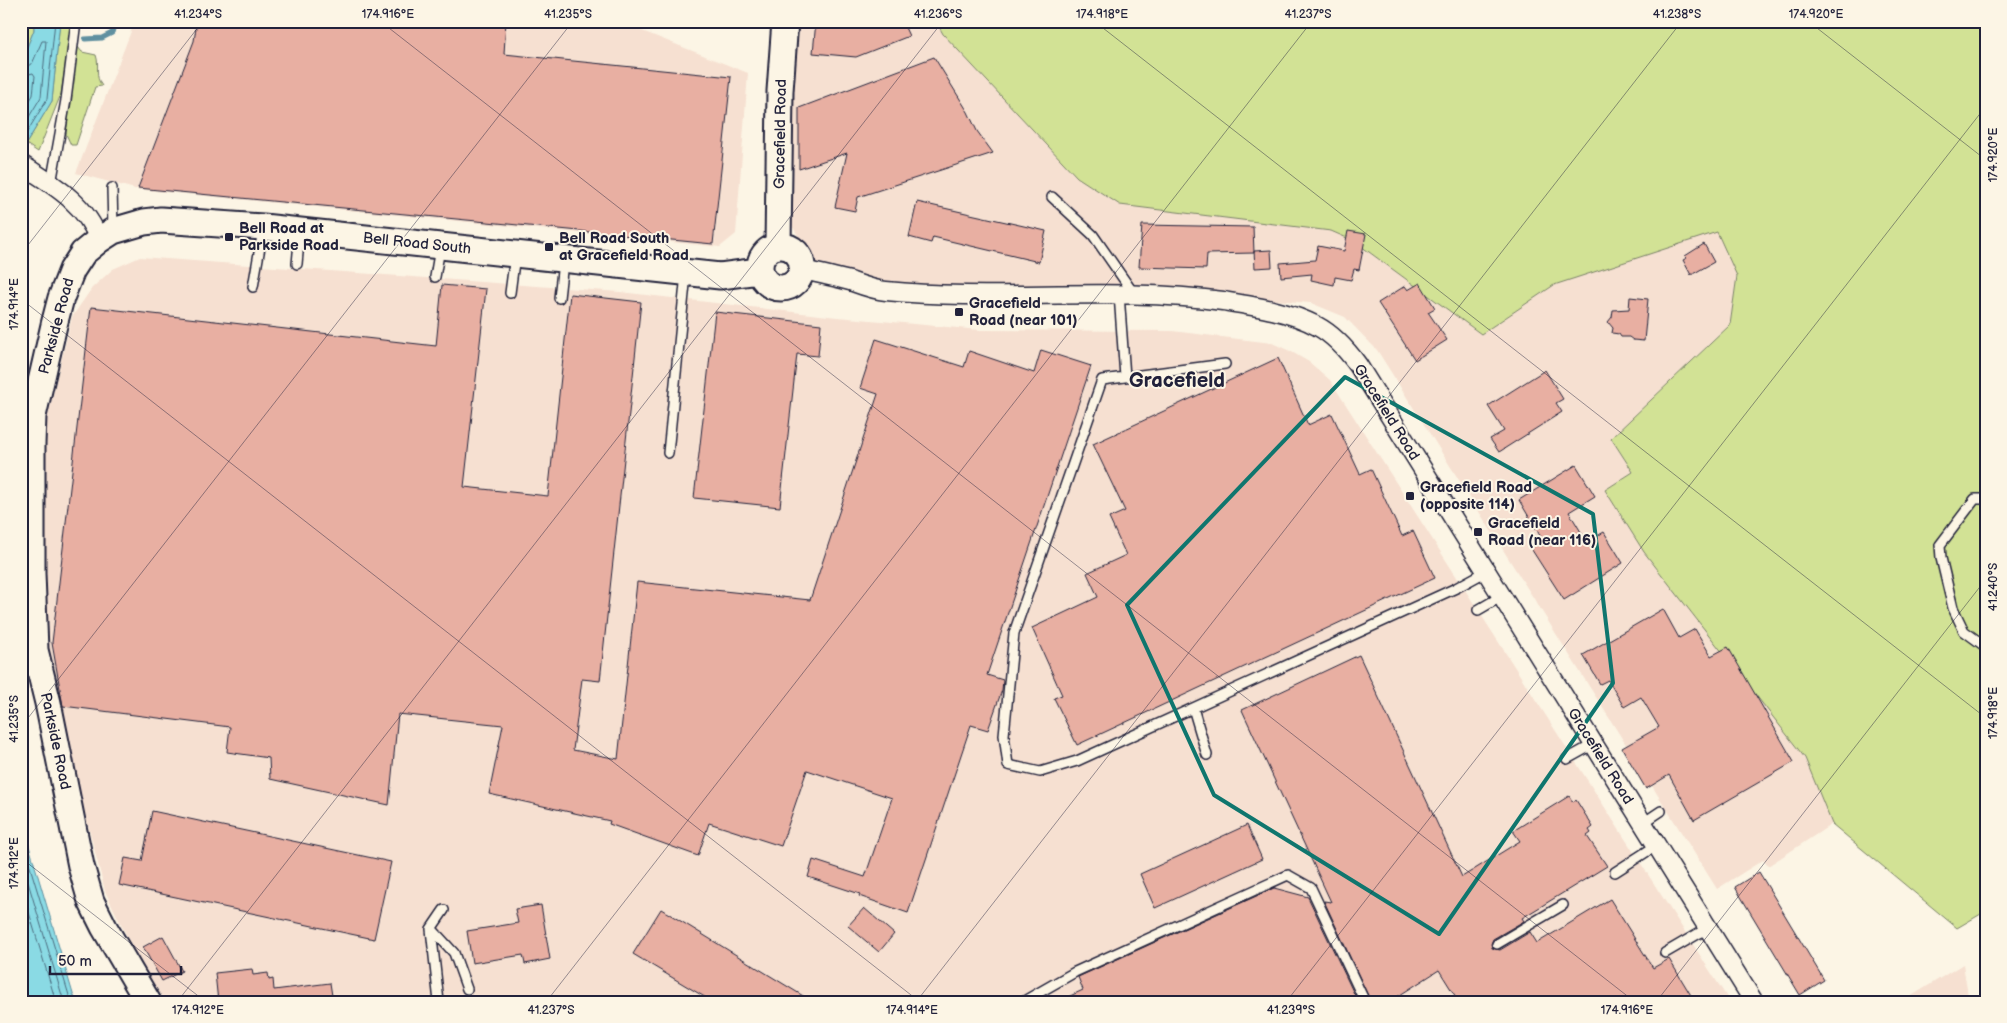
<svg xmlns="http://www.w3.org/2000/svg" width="2007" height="1023" viewBox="0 0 2007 1023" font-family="'Balsamiq Sans',sans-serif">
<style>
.built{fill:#f6e0d1}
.green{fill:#d2e295;stroke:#7a8268}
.water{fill:#8adae4;stroke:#6090a0}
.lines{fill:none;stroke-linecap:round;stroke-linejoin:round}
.shore{stroke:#4c6c7f;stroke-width:1}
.stream{stroke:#6090a0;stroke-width:5}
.building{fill:#e8afa2;stroke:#22223b}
.lane-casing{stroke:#22223b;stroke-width:12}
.street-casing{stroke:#22223b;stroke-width:21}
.secondary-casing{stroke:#22223b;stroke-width:29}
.lane{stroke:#fcf5e5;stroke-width:9}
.street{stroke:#fcf5e5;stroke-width:18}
.secondary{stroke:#fcf5e5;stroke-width:25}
.marked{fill:none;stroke:#0f766e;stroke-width:4;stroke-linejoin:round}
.ticks{fill:none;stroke:#22223b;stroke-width:1;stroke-opacity:0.45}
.poi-dot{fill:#22223b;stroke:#fcf5e5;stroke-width:2}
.labels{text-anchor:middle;stroke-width:4;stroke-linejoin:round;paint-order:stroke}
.street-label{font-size:15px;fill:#22223b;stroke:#fcf5e5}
.poi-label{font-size:15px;font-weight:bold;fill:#22223b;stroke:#fcf5e5;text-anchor:start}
.district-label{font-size:20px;font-weight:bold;fill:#22223b;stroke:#fcf5e5}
.neatline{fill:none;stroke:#22223b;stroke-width:2}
.ticks-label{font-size:12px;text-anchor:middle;fill:#22223b}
</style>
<rect width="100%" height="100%" fill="#fcf5e5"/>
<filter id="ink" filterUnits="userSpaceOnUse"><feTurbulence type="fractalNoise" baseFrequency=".02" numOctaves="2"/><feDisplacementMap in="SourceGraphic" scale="10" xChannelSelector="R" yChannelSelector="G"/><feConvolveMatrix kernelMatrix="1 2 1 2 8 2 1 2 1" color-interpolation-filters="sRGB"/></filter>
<g filter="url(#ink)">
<!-- built -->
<path class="built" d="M 135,21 L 617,21 L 748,73 L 736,234 L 720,247 L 135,189 L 76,173 Z
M 800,21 L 936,21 L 943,34 L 1077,177 L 1120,205 L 1331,231 L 1354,241 L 1481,334 L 1554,285 L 1717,231 L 1737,276 L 1730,325 L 1611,438 L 1633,472 L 1605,490 L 1644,552 L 1805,758 L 1832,824 L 1768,866 L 1763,860 L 1717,889 L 1377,350 L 1345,317 L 1311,303 L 1235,297 L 898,288 L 819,268 L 792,226 L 782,196 Z
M 140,257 L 620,292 L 837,317 L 980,330 L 1172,331 L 1272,343 L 1290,351 L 1309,362 L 1330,380 L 1730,1002 L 165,1002 L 133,949 L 105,891 L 45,658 L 40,446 L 72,317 L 92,288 L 113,269 Z
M 1963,964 L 1969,1002 L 1902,1002 Z"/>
<!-- green -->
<path class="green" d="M 21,21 L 34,21 L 34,30 L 21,62 Z
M 60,21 L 72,21 L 61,94 L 38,152 L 26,144 L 52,101 Z
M 936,21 L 1986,21 L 1986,911 L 1957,928 L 1832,824 L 1805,758 L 1644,552 L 1605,490 L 1633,472 L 1611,438 L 1730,325 L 1737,276 L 1717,232 L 1554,285 L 1481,334 L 1354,241 L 1331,231 L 1120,205 L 1077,177 L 943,34 Z
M 77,46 L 82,52 L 96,55 C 100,66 94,76 102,86 L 95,87 L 76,145 L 71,145 L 66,134 Z"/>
<!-- water -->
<path class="water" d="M 34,21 L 60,21 L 52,101 L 21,152 L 21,62 L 34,30 Z
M 21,819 L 73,994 L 77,1002 L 26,1002 L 21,990 Z"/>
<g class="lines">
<!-- shore -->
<path class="shore" d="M 21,68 L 32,64 L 42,41 L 46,41 L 41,97 L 21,130
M 21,76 L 33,73 L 35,76 L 33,95 L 21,115
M 21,142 L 47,99 L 55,21
M 21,837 L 71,1002
M 21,859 L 64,1002
M 21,886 L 56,1002"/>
<!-- stream -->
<path class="stream" d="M 85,39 L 102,38 L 112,33 L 115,21"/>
</g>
<!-- building -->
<path class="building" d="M 197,21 L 506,21 L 504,54 L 731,77 L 713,244 L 138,188 L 194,41 Z
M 816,21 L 902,21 L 909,36 L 856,57 L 813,53 Z
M 934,57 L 968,112 L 977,131 L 993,153 L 858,197 L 855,211 L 835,207 L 847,153 L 799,169 L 799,108 Z
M 917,202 L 1046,231 L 1039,262 L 933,237 L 931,243 L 909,237 Z
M 1142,225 L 1253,227 L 1254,253 L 1207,254 L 1206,269 L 1139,267 Z
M 1348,231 L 1366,234 L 1359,270 L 1354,269 L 1351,280 L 1335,277 L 1334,285 L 1311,280 L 1312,274 L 1281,277 L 1280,263 L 1315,260 L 1318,246 L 1344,251 Z
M 1704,244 L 1714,262 L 1691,275 L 1683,260 L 1687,258 L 1685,256 Z
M 1271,250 L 1272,267 L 1255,268 L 1254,251 Z
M 1420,283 L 1435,308 L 1428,312 L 1447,340 L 1415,360 L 1378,303 L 1405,286 L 1408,290 Z
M 442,285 L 486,289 L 464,487 L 548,496 L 570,294 L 641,302 L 600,681 L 582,679 L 573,750 L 618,759 L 637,582 L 810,600 L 878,394 L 860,388 L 876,339 L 964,367 L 969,351 L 1034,373 L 1041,350 L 1091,366 L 987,675 L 1003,680 L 1002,690 L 988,730 L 971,725 L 908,913 L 859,896 L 860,894 L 808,877 L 813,860 L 865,877 L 892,798 L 807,770 L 781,846 L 709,823 L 698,856 L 609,824 L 610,821 L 489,794 L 503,725 L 398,714 L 389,805 L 270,779 L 269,758 L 227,752 L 230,727 L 63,706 L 52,643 L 91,307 L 436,346 Z
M 1630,297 L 1648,299 L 1644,341 L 1633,340 L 1629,337 L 1621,337 L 1619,334 L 1612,333 L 1613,328 L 1608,322 L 1612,317 L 1613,310 L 1629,309 Z
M 715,312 L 821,324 L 818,356 L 797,354 L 780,507 L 694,498 Z
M 1278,358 L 1308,425 L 1332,414 L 1360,474 L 1371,469 L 1402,536 L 1413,531 L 1435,578 L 1077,745 L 1054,698 L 1062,695 L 1032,628 L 1098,597 L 1087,573 L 1126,555 L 1109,518 L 1125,511 L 1093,444 Z
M 1545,370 L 1563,399 L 1556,403 L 1562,412 L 1499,452 L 1490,439 L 1504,431 L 1488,406 Z
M 1576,465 L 1595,496 L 1569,512 L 1587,542 L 1604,532 L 1623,563 L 1564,600 L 1530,547 L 1542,539 L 1519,500 Z
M 1663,609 L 1679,638 L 1695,629 L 1711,656 L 1728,647 L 1794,762 L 1694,820 L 1669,775 L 1646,789 L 1622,748 L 1659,727 L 1641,697 L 1624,707 L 1608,680 L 1600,684 L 1583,655 Z
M 1359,655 L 1462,877 L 1520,841 L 1513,831 L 1569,796 L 1573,802 L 1576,800 L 1593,827 L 1589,830 L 1591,833 L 1587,836 L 1607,866 L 1522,918 L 1524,921 L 1493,939 L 1491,944 L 1492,948 L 1500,950 L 1530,932 L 1537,943 L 1610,899 L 1653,968 L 1669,959 L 1695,1002 L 1459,1002 L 1439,970 L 1389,1002 L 1371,1002 L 1324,901 L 1331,902 L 1242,710 Z
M 152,811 L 391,862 L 374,939 L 119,885 L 125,858 L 142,861 Z
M 1247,825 L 1262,859 L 1155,908 L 1140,874 Z
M 1759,872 L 1824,980 L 1800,995 L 1735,887 Z
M 1274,888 L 1308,897 L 1358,1002 L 1057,1002 L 1083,990 L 1078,977 Z
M 541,905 L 550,959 L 525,964 L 523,955 L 472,963 L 467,931 L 518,923 L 515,909 Z
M 864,908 L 894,934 L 879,952 L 848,926 Z
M 661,909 L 813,1002 L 713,1002 L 633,954 Z
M 163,936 L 182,971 L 162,981 L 143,947 Z
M 252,969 L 253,975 L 268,973 L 269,980 L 273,979 L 274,990 L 330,983 L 333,1002 L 218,1002 L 215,973 Z"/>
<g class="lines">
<defs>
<path id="lane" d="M 51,184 L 66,100 L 76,21
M 112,188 L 113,229
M 1052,197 L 1093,235 L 1134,294
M 297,264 L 300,231
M 435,277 L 440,248
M 253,287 L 263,230
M 510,293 L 515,255
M 1119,294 L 1125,377 L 1102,380 L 1014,633 L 1004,735 L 1008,765 L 1040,772 L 1077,761 L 1456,588 L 1487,571
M 559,298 L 563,262
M 1125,377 L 1225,364
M 668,453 L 686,274
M 1986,499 L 1975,499 L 1940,545 L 1941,558 L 1953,608 L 1964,631 L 1986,647
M 1478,610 L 1502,596
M 1193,708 L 1207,755
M 1567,759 L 1594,744
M 1643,823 L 1661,811
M 1615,872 L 1657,845
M 432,929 L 454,953 L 467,989
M 1497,944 L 1563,905
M 1665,953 L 1708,928
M 1026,1000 L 1075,972 L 1288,875 L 1311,888 L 1365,1002
M 439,1002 L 431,929 L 444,910"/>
<path id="street" d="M 21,164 C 52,184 86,203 99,240
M 802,270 C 818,273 834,277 850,281 C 861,285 874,290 886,291 C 998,302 1111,286 1223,301 C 1254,306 1289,311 1317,326 C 1334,335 1347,350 1358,365 L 1754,1002"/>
<path id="secondary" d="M760 267a21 21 0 1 1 42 0a21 21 0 1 1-42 0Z
M 778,246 L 780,91 L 785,21
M 148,1002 L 104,927 L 91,901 L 81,866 L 48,703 L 35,650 L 32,573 L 32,444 L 33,416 L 54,325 L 61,298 L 72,270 L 83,253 L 99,240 L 113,231 L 144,222 L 161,220 L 263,227 L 720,276 L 759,271"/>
</defs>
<!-- lane casing -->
<use href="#lane" class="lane-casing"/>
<!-- street casing -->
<use href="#street" class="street-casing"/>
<!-- secondary casing -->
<use href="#secondary" class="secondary-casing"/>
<!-- lane -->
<use href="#lane" class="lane"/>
<!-- street -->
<use href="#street" class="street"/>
<!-- secondary -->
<use href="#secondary" class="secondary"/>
</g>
</g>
<!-- marked area -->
<path class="marked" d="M 1345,377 L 1593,514 L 1613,683 L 1439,934 L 1214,795 L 1127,605 Z"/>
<!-- ticks -->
<path class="ticks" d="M 380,21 L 1635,1002M 1094,21 L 1986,718M 1808,21 L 1986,160M 21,254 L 203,21M 21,299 L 920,1002M 21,727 L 573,21M 21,858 L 206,1002M 177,1002 L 943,21M 546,1002 L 1312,21M 916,1002 L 1682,21M 1286,1002 L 1986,106M 1656,1002 L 1986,579"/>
<!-- markers -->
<g class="poi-dot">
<rect x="224" y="232" width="10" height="10" rx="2.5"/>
<rect x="544" y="242" width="10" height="10" rx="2.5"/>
<rect x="954" y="307" width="10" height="10" rx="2.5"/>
<rect x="1405" y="491" width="10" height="10" rx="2.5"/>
<rect x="1473" y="527" width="10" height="10" rx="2.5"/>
</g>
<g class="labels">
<!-- street labels -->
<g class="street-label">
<text transform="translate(780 134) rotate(-89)" y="5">Gracefield Road</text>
<text transform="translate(417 243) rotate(6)" y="5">Bell Road South</text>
<text transform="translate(56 326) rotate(-75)" y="5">Parkside Road</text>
<text transform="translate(1387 412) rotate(58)" y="5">Gracefield Road</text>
<text transform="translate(56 741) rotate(78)" y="5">Parkside Road</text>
<text transform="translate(1601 756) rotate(58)" y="5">Gracefield Road</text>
</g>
<!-- poi labels -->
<g class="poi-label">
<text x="239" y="233">Bell Road at<tspan x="239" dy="17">Parkside Road</tspan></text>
<text x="559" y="243">Bell Road South<tspan x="559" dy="17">at Gracefield Road</tspan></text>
<text x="969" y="308">Gracefield<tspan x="969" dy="17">Road (near 101)</tspan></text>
<text x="1420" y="492">Gracefield Road<tspan x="1420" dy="17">(opposite 114)</tspan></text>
<text x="1488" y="528">Gracefield<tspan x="1488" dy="17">Road (near 116)</tspan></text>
</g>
<!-- district labels -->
<g class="district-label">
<text x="1177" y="387">Gracefield</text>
</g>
</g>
<!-- margin -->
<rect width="2007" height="1023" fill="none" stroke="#fcf5e5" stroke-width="55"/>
<!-- scale -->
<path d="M50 966v8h131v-8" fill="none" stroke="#22223b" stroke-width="2.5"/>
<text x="58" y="966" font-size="15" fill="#22223b" stroke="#fcf5e5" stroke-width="4" paint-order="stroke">50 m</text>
<rect x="28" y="28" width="1952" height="968" class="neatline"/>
<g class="ticks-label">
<text x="198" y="18">41.234°S</text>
<text x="388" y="18">174.916°E</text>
<text x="568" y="18">41.235°S</text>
<text x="938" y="18">41.236°S</text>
<text x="1102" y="18">174.918°E</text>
<text x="1308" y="18">41.237°S</text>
<text x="1677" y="18">41.238°S</text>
<text x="1816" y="18">174.920°E</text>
<text transform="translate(1993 155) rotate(-90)" y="4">174.920°E</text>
<text transform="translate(14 304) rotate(-90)" y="4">174.914°E</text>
<text transform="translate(1993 587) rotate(-90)" y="4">41.240°S</text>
<text transform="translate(1993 713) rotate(-90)" y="4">174.918°E</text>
<text transform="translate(14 719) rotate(-90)" y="4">41.235°S</text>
<text transform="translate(14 863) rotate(-90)" y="4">174.912°E</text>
<text x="198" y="1014">174.912°E</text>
<text x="551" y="1014">41.237°S</text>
<text x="912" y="1014">174.914°E</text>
<text x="1291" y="1014">41.239°S</text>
<text x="1627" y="1014">174.916°E</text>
</g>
</svg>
